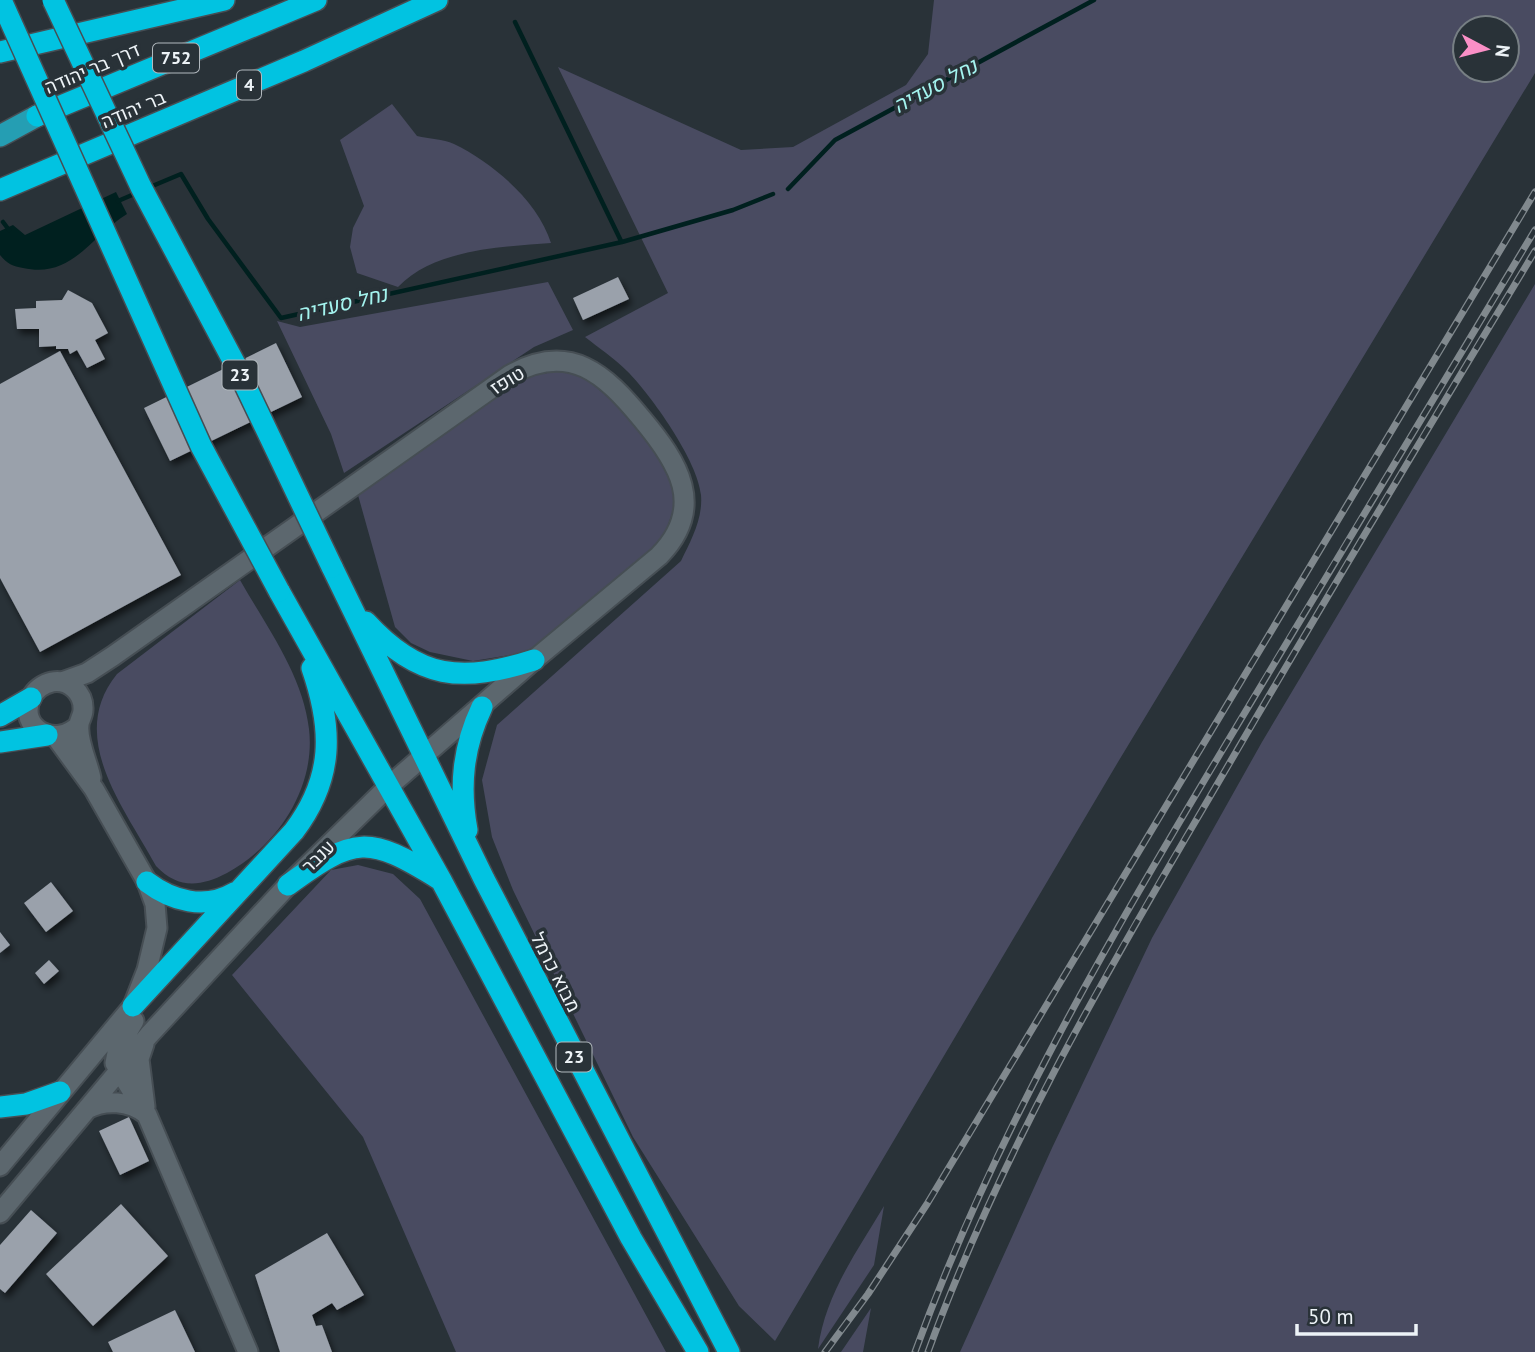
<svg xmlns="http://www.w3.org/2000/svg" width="1535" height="1352" viewBox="0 0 1535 1352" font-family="'PT Sans',Heebo,sans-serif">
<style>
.green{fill:#494b61;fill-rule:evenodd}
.water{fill:#00201f}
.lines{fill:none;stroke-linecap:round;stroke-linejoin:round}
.stream{stroke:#00201f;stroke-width:4.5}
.building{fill:#9aa1ab;filter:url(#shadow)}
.minor-casing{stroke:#464e54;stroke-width:23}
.major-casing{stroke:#464e54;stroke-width:24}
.highway-casing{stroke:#464e54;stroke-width:24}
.minor{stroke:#5c676e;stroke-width:19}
.major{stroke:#259eb3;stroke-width:21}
.highway{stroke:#01c3e1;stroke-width:21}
.rail-casing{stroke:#81898e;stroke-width:7}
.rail{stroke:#293238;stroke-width:4.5;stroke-dasharray:13;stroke-linecap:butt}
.highway-bridge-casing{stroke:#464e54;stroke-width:24;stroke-linecap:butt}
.highway-bridge{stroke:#01c3e1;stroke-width:21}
.labels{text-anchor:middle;stroke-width:7;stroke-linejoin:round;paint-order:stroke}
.shield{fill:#293238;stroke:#b2b9be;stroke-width:2}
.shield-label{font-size:18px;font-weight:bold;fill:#edf3f7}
.street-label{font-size:19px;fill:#edf3f7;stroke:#293238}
.water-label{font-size:21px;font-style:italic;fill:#a4f4ef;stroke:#293238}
</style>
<defs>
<filter id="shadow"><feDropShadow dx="3" dy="5" stdDeviation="3.5" flood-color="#0009"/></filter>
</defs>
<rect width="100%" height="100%" fill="#293238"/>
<!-- green -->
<path class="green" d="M 934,0 L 1535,0 L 1535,73 L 1118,762 L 775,1341 L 739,1306 L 633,1137 L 513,890 L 492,837 L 482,780 L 497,725 L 681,561 C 691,540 703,519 701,495 C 698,461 651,395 627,371 C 614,358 599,348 585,337 L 668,293 L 558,67 L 741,150 L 793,147 L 906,85 L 928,54 ZM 1465,28 L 1507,28 L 1507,70 L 1465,70 Z
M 392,104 L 417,136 C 429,139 443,139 454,144 C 493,163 538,201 551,243 C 501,247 434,249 398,287 L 357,273 L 350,247 L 353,228 L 364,206 L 340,140 Z
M 548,282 L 573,330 L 534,347 L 344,473 L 331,434 L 277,321 L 300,327 Z
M 1535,284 L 1535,1352 L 960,1352 L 1052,1148 L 1152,938 L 1262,742 Z
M 559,371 L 584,377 L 617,405 L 664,463 L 672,481 L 674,508 L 665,533 L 652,548 L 528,652 L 473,661 L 430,652 L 411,643 L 395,627 L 358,495 L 516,383 L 536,375 Z
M 240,580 C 266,626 303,675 309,729 C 316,788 277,846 227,873 C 200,887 178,889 156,866 C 124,807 66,737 117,674 Z
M 358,865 L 393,874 L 420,899 L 666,1352 L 456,1352 L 363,1137 L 232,975 L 331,870 Z
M 884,1206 L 874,1265 L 818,1349 C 825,1295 856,1253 884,1206 Z
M 871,1308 L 863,1352 L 841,1352 Z"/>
<!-- water -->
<path class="water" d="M 116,192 L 127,214 C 90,237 72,279 23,268 C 13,266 7,264 0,255 L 0,231 L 13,225 L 25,235 Z"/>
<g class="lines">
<!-- stream -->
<path class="stream" d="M 515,22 L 621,241
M 150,187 L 181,174 L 208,219 L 281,318 L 622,242 L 733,210 L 773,194
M 788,189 L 835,140 L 1094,0
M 118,201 L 139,192
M 3,222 L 9,230"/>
</g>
<!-- building -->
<path class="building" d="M 618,277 L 629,299 L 583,320 L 573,298 Z
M 68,290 L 92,303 L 108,333 L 95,340 L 105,359 L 87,368 L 77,350 L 70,354 L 68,349 L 56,349 L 56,346 L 39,347 L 39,329 L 17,329 L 15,309 L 36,308 L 36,301 L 62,300 Z
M 276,343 L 302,397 L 170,461 L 144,408 Z
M 60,351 L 181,575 L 40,652 L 0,578 L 0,384 Z
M 51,882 L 73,911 L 46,932 L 24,903 Z
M 0,932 L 10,945 L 0,953 Z
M 49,960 L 59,971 L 44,984 L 35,973 Z
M 129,1117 L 149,1161 L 120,1175 L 99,1131 Z
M 121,1204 L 168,1256 L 93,1326 L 46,1274 Z
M 31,1210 L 57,1233 L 5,1293 L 0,1289 L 0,1245 Z
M 327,1233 L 364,1295 L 337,1310 L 332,1303 L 312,1315 L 316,1326 L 322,1325 L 332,1352 L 280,1352 L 255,1275 Z
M 175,1310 L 195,1352 L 113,1352 L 108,1342 Z"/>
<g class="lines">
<defs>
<path id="minor" d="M 62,682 L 87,673 L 113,656 L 510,375 C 570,341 605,374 642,419 C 678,462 707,507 659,556 L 534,660
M 79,725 C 56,749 17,728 31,698 C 35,690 43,684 52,682 C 69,679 84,693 83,710 C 83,716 79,720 79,725 C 77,741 88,763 91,778
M 134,1021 L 118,1048 L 115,1063 L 147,1115 L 248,1352
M 144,1044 L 139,1059 L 145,1107
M 87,1109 C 105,1099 130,1101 146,1114
M 0,1166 L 133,1006 L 147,970 L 157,928 L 155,904 L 147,882 L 94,789 L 56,737
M 0,1213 L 149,1035 L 288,885 L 389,786 L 536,658"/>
<path id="major" d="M 0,136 L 37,116"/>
<path id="highway" d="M 0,52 L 224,0
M 37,116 L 316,0
M 0,190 L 304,61 L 437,0
M 332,567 L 484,879 L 729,1352
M 279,591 L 441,880 L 631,1238 L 698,1352
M 366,622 C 419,680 462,683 534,660
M 0,716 L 31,698
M 0,742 L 47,735
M 467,830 C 459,786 463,747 482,707
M 147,882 C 172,901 205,910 234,893
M 288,885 C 355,836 368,835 439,879
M 133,1006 L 294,831 C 334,778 333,729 312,668
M 0,1107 L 26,1104 L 60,1092"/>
</defs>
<!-- minor casing -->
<use href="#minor" class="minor-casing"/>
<!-- major casing -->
<use href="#major" class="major-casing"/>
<!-- highway casing -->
<use href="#highway" class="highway-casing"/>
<!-- minor -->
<use href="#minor" class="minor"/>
<!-- major -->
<use href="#major" class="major"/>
<!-- highway -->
<use href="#highway" class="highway"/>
<defs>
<path id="rail" d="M 825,1352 L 868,1294 L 927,1204 L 1535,192
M 915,1352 C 994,1135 1108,941 1226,744 C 1328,573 1432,402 1535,230
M 928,1352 C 999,1157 1103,978 1208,800 C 1315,616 1425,433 1535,251"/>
</defs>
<!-- rail casing -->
<use href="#rail" class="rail-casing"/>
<!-- rail -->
<use href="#rail" class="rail"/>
<defs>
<path id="highway-bridge" d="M 1,0 L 201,446 L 279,591
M 53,0 L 141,187 L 235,364 L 332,567"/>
</defs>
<!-- highway-bridge casing -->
<use href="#highway-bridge" class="highway-bridge-casing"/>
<!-- highway-bridge -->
<use href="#highway-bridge" class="highway-bridge"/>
</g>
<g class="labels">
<!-- shield labels -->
<g class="shield">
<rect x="153" y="43.5" width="46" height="29" rx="5"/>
<rect x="237" y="70.5" width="24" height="29" rx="5"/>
<rect x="222.5" y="360.5" width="35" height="29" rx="5"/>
<rect x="556.5" y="1042.5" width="35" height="29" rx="5"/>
</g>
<g class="shield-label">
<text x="176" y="64">752</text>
<text x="249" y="91">4</text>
<text x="240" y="381">23</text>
<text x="574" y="1063">23</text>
</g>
<!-- street labels -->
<g class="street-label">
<text transform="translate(92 68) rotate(-23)" y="7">דרך בר יהודה</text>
<text transform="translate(133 109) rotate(-23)" y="7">בר יהודה</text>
<text transform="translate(507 380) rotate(-31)" y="7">טופז</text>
<text transform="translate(318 856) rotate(-44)" y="7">ענבר</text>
<text transform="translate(556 972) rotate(63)" y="7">מבוא כרמל</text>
</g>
<!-- water labels -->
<g class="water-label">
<text transform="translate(935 86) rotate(-28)" y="7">נחל סעדיה</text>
<text transform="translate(342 304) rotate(-13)" y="7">נחל סעדיה</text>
</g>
</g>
<!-- north arrow -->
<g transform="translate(1486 49) rotate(97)"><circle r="33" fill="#293238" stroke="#777f84" stroke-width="2"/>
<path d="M0-5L12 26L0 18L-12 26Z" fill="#fa8fc6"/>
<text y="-10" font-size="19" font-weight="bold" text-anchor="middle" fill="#edf3f7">N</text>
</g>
<!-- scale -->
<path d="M1297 1324v10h119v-10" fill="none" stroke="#edf3f7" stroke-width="3.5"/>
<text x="1308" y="1324" font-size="21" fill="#edf3f7" stroke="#293238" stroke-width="5" paint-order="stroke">50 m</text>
</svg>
